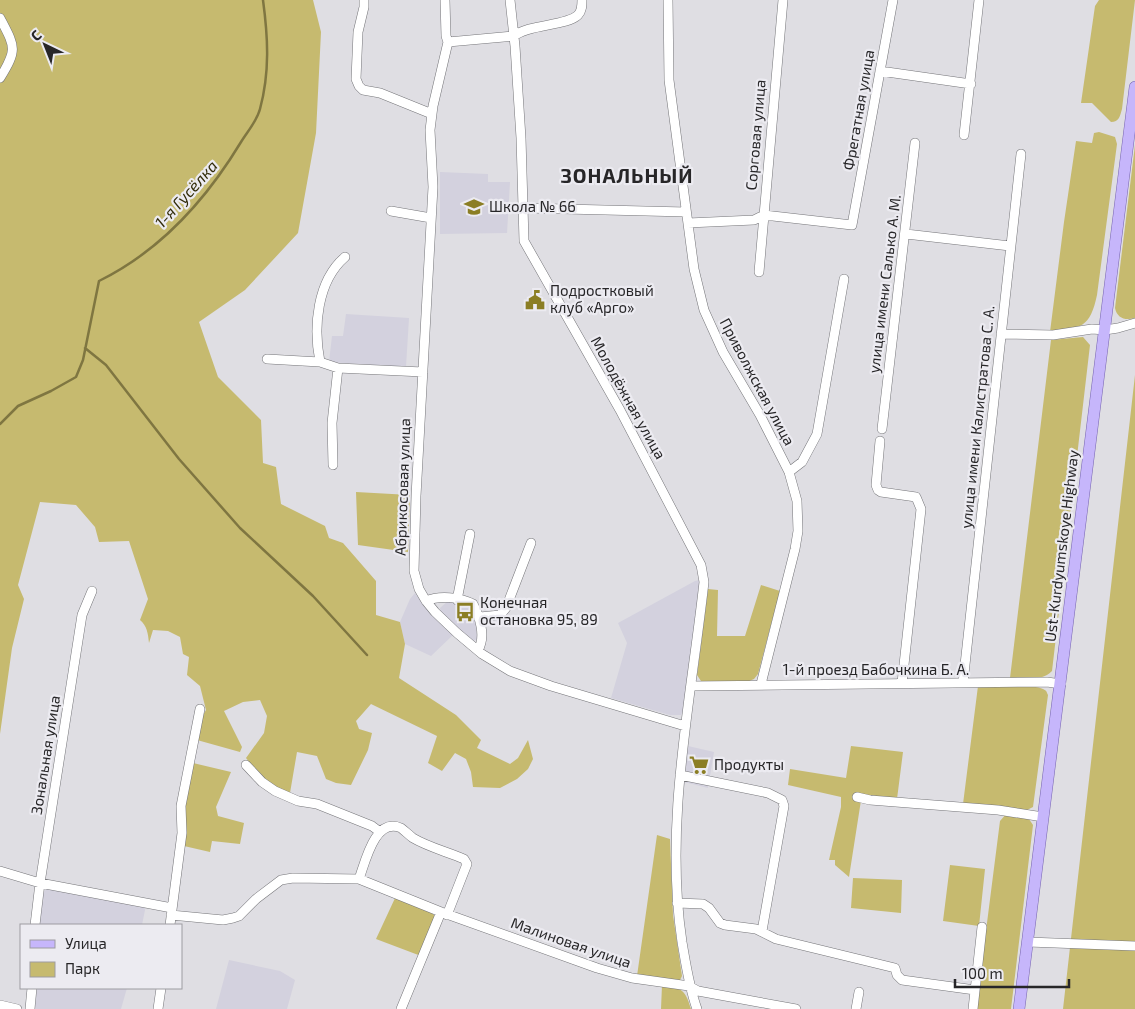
<svg xmlns="http://www.w3.org/2000/svg" width="1135" height="1009" viewBox="0 0 1135 1009" font-family="'Exo 2',sans-serif">
<style>
.built{fill:#d3d1de}
.green{fill:#c6ba6f}
.lines{fill:none;stroke-linecap:round;stroke-linejoin:round}
.stream{stroke:#7f7641;stroke-width:2.5}
.minor-casing{stroke:#757579;stroke-width:10}
.major-casing{stroke:#7664af;stroke-width:12}
.minor{stroke:#fff;stroke-width:9}
.major{stroke:#c6b6fb;stroke-width:11}
.labels{text-anchor:middle;stroke-width:4.5;stroke-linejoin:round;paint-order:stroke}
.street-label{font-size:15px;fill:#272628;stroke:#ecebf1}
.poi-label{font-size:15px;fill:#272628;stroke:#ecebf1;text-anchor:start}
.water-label{font-size:16px;font-style:italic;fill:#322c09;stroke:#ecebf1}
.district-label{font-size:20px;font-weight:bold;letter-spacing:1px;fill:#272628;stroke:#ecebf1}
</style>
<rect width="100%" height="100%" fill="#dfdee3"/>
<!-- built -->
<path class="built" d="M 440,172 L 488,174 L 488,182 L 510,182 L 507,233 L 440,234 Z
M 346,314 L 409,318 L 406,367 L 329,362 L 332,336 L 343,336 Z
M 700,580 L 685,708 L 681,715 L 670,715 L 611,698 L 627,643 L 618,623 L 695,581 Z
M 415,593 L 425,607 L 453,635 L 431,656 L 405,644 L 400,622 L 410,599 Z
M 448,601 L 469,607 L 475,615 L 477,639 L 473,641 L 441,614 L 440,608 Z
M 688,746 L 714,752 L 708,788 L 684,782 Z
M 50,888 L 146,905 L 142,925 L 38,925 L 41,896 L 44,891 Z
M 229,960 L 280,971 L 295,980 L 287,1009 L 216,1009 Z
M 37,988 L 127,988 L 121,1009 L 35,1009 Z"/>
<!-- green -->
<path class="green" d="M 0,0 L 313,0 L 321,32 L 316,133 L 298,233 L 245,290 L 199,322 L 218,377 L 261,420 L 263,463 L 276,467 L 281,504 L 325,526 L 329,538 L 343,543 L 376,581 L 376,615 L 400,622 L 405,644 L 399,678 L 456,715 L 481,740 L 477,748 L 510,764 L 518,758 L 528,740 L 533,759 L 528,769 L 517,779 L 500,788 L 473,787 L 471,772 L 466,759 L 455,753 L 442,771 L 428,763 L 437,736 L 371,704 L 356,721 L 359,729 L 372,733 L 368,750 L 351,785 L 336,783 L 326,779 L 317,756 L 297,752 L 290,793 C 268,786 260,776 246,758 L 264,733 L 267,716 L 260,700 L 243,702 L 224,711 L 242,747 L 240,752 L 197,740 L 202,717 L 206,710 L 200,686 L 187,675 L 189,657 L 183,654 L 180,637 L 168,631 L 153,630 L 149,643 C 148,633 147,626 140,620 L 148,599 L 129,541 L 99,542 L 95,527 L 76,505 L 40,502 L 18,585 L 24,599 L 12,648 L 0,734 Z
M 1099,0 L 1135,0 L 1122,109 C 1120,116 1119,122 1111,122 L 1092,103 L 1081,103 L 1095,6 Z
M 1099,132 L 1115,137 L 1117,144 L 1097,295 C 1090,328 1081,328 1050,332 L 1064,222 L 1076,141 L 1092,143 L 1094,133 Z
M 1135,145 L 1135,318 C 1125,321 1117,318 1115,308 Z
M 1083,337 L 1090,345 L 1052,671 C 1041,682 1025,678 1010,678 L 1051,340 Z
M 1135,375 L 1135,1009 L 1063,1009 Z
M 356,492 L 410,495 L 408,552 L 358,545 Z
M 761,585 L 780,591 L 758,674 L 754,679 L 747,682 L 701,681 L 697,675 L 708,589 L 718,590 L 717,636 L 745,636 Z
M 978,686 C 992,687 1033,684 1043,689 C 1047,691 1046,691 1048,695 L 1033,807 L 1025,811 L 963,804 Z
M 851,746 L 903,752 L 897,799 L 862,794 L 849,877 L 835,865 L 835,860 L 829,860 L 841,807 L 841,797 L 788,785 L 790,769 L 846,778 Z
M 193,763 L 231,772 L 216,807 L 218,816 L 244,823 L 240,844 L 212,841 L 210,852 L 184,846 L 184,806 Z
M 1007,813 L 1029,819 L 1033,825 L 1011,1009 L 976,1009 L 1000,821 Z
M 657,835 L 670,839 L 673,915 L 682,976 L 680,980 L 675,982 L 637,976 Z
M 950,865 L 985,869 L 979,926 L 943,921 Z
M 853,878 L 902,880 L 901,913 L 851,908 Z
M 396,896 L 431,912 L 434,915 L 435,919 L 421,956 L 376,939 Z
M 662,985 C 682,988 685,989 691,1009 L 661,1009 Z"/>
<g class="lines">
<!-- stream -->
<path class="stream" d="M 85,348 L 106,365 L 179,459 L 240,528 L 313,596 L 367,655
M 0,424 L 18,406 L 51,391 L 76,377 L 83,360 L 99,281 C 160,251 206,200 241,142 C 247,132 257,121 260,109 C 270,72 268,37 263,0"/>
<defs>
<path id="minor" d="M 364,0 L 364,7 L 358,32 L 356,79 L 359,86 L 363,90 L 380,93 L 432,114
M 445,0 L 446,36 L 448,42 L 433,106 L 430,130 L 433,187 L 416,496 L 414,571 L 419,589 L 426,601 L 435,612 L 457,633 L 482,654 L 510,671 L 551,686 L 685,726
M 510,0 L 515,46 L 521,138 L 524,241 L 620,410 L 701,565 L 704,582 C 691,701 664,822 682,942 C 686,965 689,987 697,1009
M 668,0 L 669,80 L 694,269 L 704,310 L 723,352 L 760,415 L 789,472 L 797,501 L 798,531 L 795,549 L 761,684
M 0,18 C 15,47 18,49 0,78
M 514,36 C 529,24 567,26 578,15 C 582,11 582,5 582,0
M 448,42 L 514,36
M 880,71 L 971,84
M 964,135 L 979,0
M 524,208 L 686,212
M 391,211 L 431,218
M 688,223 L 754,220 L 764,215 L 852,225 L 893,0
M 906,234 L 1010,246
M 759,272 L 783,0
M 1001,334 L 1053,335 L 1092,329 L 1105,330 L 1118,328 L 1135,323
M 267,359 L 320,362 L 338,368 L 423,372
M 320,362 C 313,327 317,281 345,257
M 882,429 L 915,143
M 880,441 L 876,485 L 878,490 L 881,492 L 916,497 L 921,509 L 902,683
M 333,465 L 332,423 L 338,368
M 789,472 L 802,462 L 817,434 L 844,279
M 457,600 L 470,534
M 426,601 C 439,595 460,597 473,604 C 480,617 486,637 478,650
M 480,617 L 500,615 L 506,608 L 531,543
M 963,683 L 1021,154
M 691,686 L 1047,682 L 1061,684
M 246,765 L 262,782 L 275,791 L 298,801 L 317,804 L 372,826 L 380,832
M 680,775 L 768,793 L 782,800 L 784,806 L 762,931
M 857,797 L 870,800 L 998,810 L 1043,817
M 0,871 L 40,883 L 172,908
M 359,879 C 365,863 375,816 401,828 C 405,831 409,835 413,838 C 428,847 448,852 464,859 L 467,864 L 447,915
M 677,903 L 703,904 L 709,908 L 720,923 L 725,925 L 756,929 L 776,939 L 895,968 L 897,975 L 902,980 L 975,990
M 171,915 L 223,920 L 233,918 L 239,916 L 256,899 L 281,880 L 293,878 L 359,879 L 441,912 L 597,968 L 632,978 L 689,986 L 698,991 L 796,1009
M 35,925 L 40,883 L 82,615 L 92,591
M 170,925 L 182,833 L 181,806 L 200,709
M 1028,942 L 1135,946
M 0,1005 L 17,1009
M 30,1009 L 32,988
M 158,1009 L 161,988
M 401,1009 L 441,912
M 856,1009 L 859,992
M 973,1009 L 982,927"/>
<path id="major" d="M 1019,1009 L 1135,87"/>
</defs>
<!-- minor casing -->
<use href="#minor" class="minor-casing"/>
<!-- major casing -->
<use href="#major" class="major-casing"/>
<!-- minor -->
<use href="#minor" class="minor"/>
<!-- major -->
<use href="#major" class="major"/>
</g>
<!-- icons -->
<defs>
<symbol id="school-bare" viewBox="-9 -9 18 18"><path d="M0-5L7-2L0 1L-7-2ZM-4 1L0 2.5L4 1V4Q0 6-4 4Z" fill="#8b7e24" stroke="#ecebf1" stroke-width="2.5" paint-order="stroke"/></symbol>
<symbol id="civic-bare" viewBox="-9 -9 18 18"><path d="M-.6-6.5H3V-4.5H.6V-3L4-1V1h2V6H-6V1h2V-1L-.6-3ZM-1.2 2.5V6h2.4V2.5Z" fill="#8b7e24" stroke="#ecebf1" stroke-width="2.5" paint-order="stroke"/></symbol>
<symbol id="bus-bare" viewBox="-9 -9 18 18"><path d="M-5-6H5V4H4V6H2V4H-2V6H-4V4H-5ZM-3.5-4V0h7V-4ZM-3.5 1.2v1.5H-2V1.2ZM2 1.2v1.5H3.5V1.2Z" fill="#8b7e24" stroke="#ecebf1" stroke-width="2.5" paint-order="stroke"/></symbol>
<symbol id="supermarket-bare" viewBox="-9 -9 18 18"><path d="M-6-5.5h2.5l.6 2H6L4.5 2H-2.5L-4.4-4H-6ZM-1.5 3.2a1.3 1.3 0 1 0 .1 0ZM3 3.2a1.3 1.3 0 1 0 .1 0Z" fill="#8b7e24" stroke="#ecebf1" stroke-width="2.5" paint-order="stroke"/></symbol>
</defs>
<g fill-rule="evenodd">
<use href="#school-bare" x="460" y="193" width="28" height="28"/>
<use href="#civic-bare" x="521" y="286" width="28" height="28"/>
<use href="#bus-bare" x="451" y="598" width="28" height="28"/>
<use href="#supermarket-bare" x="685" y="751" width="28" height="28"/>
</g>
<g class="labels">
<!-- street labels -->
<g class="street-label">
<text transform="translate(859 110) rotate(-80)" y="5">Фрегатная улица</text>
<text transform="translate(756 135) rotate(-85)" y="5">Сорговая улица</text>
<text transform="translate(885 284) rotate(-83)" y="5">улица имени Салько А. М.</text>
<text transform="translate(757 382) rotate(62)" y="5">Приволжская улица</text>
<text transform="translate(628 398) rotate(61)" y="5">Молодёжная улица</text>
<text transform="translate(978 417) rotate(-84)" y="5">улица имени Калистратова С. А.</text>
<text transform="translate(403 487) rotate(-88)" y="5">Абрикосовая улица</text>
<text transform="translate(1062 546) rotate(-83)" y="5">Ust-Kurdyumskoye Highway</text>
<text x="876" y="675">1-й проезд Бабочкина Б. А.</text>
<text transform="translate(46 755) rotate(-81)" y="5">Зональная улица</text>
<text transform="translate(571 943) rotate(19)" y="5">Малиновая улица</text>
</g>
<!-- poi labels -->
<g class="poi-label">
<text x="489" y="212">Школа № 66</text>
<text x="550" y="296">Подростковый<tspan x="550" dy="17">клуб «Арго»</tspan></text>
<text x="480" y="608">Конечная<tspan x="480" dy="17">остановка 95, 89</tspan></text>
<text x="714" y="770">Продукты</text>
</g>
<!-- water labels -->
<g class="water-label">
<text transform="translate(186 194) rotate(-48)" y="6">1-я Гусёлка</text>
</g>
<!-- district labels -->
<g class="district-label">
<text x="627" y="183">ЗОНАЛЬНЫЙ</text>
</g>
</g>
<!-- legend -->
<rect x="20" y="924" width="162" height="65" fill="#ecebf1" stroke="#9d9ca1"/>
<rect x="30" y="940" width="25" height="8" fill="#c6b6fb" stroke="#9d9ca1"/>
<text x="65" y="949" font-size="15" fill="#272628">Улица</text>
<rect x="30" y="962" width="25" height="15" fill="#c6ba6f" stroke="#9d9ca1"/>
<text x="65" y="974" font-size="15" fill="#272628">Парк</text>
<!-- north arrow -->
<g transform="translate(45 45) rotate(317)" stroke="#ecebf1" stroke-width="4" paint-order="stroke">
<path d="M0-4L9 19L0 12L-9 19Z" fill="#272628"/>
<text y="-8" font-size="14" font-weight="bold" text-anchor="middle" fill="#272628">С</text>
</g>
<!-- scale -->
<path d="M955 979v8h114v-8" fill="none" stroke="#272628" stroke-width="2.5"/>
<text x="962" y="979" font-size="15" fill="#272628" stroke="#ecebf1" stroke-width="4" paint-order="stroke">100 m</text>
</svg>
